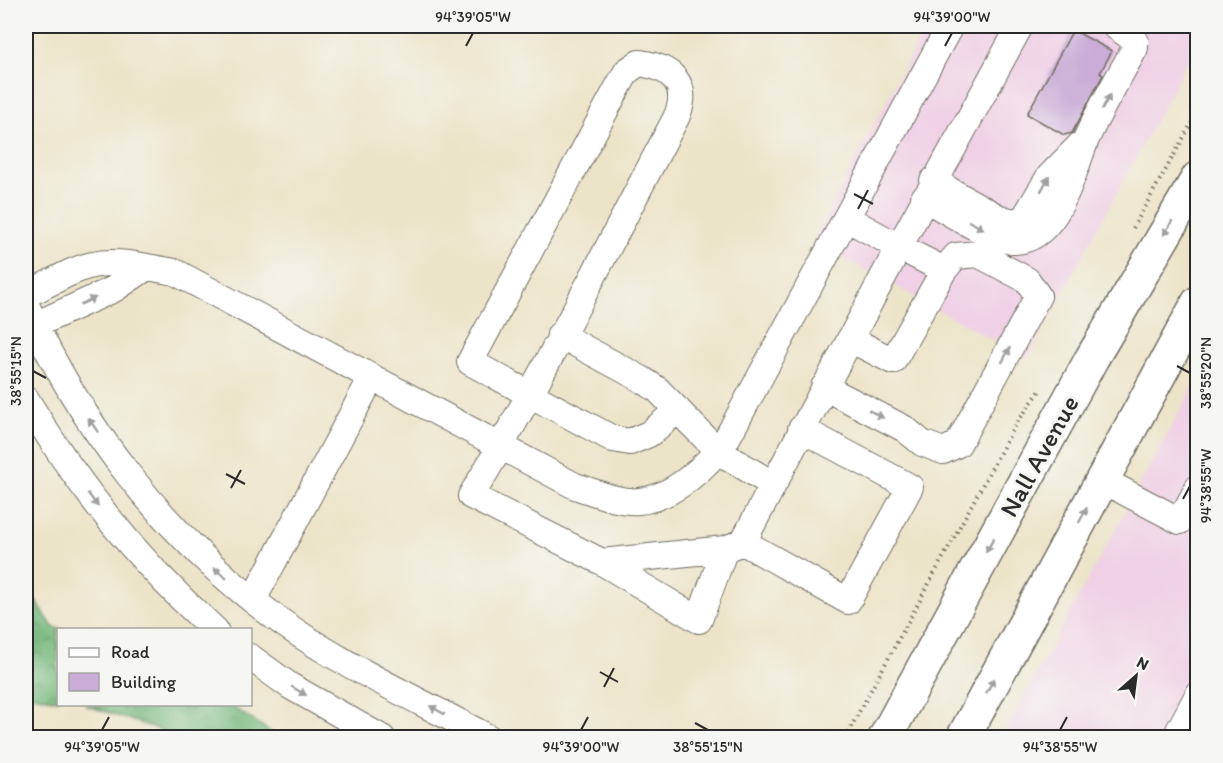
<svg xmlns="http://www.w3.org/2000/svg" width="1223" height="763" viewBox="0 0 1223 763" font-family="Itim,sans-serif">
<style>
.built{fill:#f0d0e5}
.forest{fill:url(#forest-crowns);stroke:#507152;stroke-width:1.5}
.building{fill:#caacd7}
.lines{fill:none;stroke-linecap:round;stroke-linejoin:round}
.minor-casing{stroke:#6f6c62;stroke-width:28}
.major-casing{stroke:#6f6c62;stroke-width:36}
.path{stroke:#6f6c62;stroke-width:4;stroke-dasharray:1.5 4.5;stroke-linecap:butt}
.minor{stroke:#fff;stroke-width:26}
.major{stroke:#fff;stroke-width:33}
.oneway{fill:#a0a0a0}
.ticks{fill:none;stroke:#2b2b2b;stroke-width:2}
.labels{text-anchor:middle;stroke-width:6;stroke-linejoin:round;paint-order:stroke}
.street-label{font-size:26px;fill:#2b2b2b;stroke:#f6f6f2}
.neatline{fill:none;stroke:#2b2b2b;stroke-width:2}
.ticks-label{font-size:15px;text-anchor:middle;fill:#2b2b2b}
</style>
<defs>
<pattern id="forest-crowns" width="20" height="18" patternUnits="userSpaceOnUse" patternTransform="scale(1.5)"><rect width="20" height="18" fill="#75b77a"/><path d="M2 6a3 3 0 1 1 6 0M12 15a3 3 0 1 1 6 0" fill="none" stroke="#609564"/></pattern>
</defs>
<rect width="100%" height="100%" fill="#f6f6f2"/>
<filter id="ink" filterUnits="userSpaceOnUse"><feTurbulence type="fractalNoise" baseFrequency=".0167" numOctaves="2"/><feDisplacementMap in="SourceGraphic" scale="12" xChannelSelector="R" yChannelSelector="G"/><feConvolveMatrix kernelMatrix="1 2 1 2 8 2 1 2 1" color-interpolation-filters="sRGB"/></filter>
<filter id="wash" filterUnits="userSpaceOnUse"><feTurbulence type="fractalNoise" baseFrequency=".008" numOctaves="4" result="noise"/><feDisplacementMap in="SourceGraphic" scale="24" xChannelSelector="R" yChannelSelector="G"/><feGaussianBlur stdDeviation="1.35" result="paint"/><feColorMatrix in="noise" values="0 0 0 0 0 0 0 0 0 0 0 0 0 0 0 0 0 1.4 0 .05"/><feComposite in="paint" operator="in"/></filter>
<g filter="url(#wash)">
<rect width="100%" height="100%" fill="#ece4c8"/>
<!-- built -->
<path class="built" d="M 926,26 L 1197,26 L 1197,44 L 1027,359 L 813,241 Z
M 1197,379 L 1197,737 L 1002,737 Z"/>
<!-- forest -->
<path class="forest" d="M 26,586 L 53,627 L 61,629 L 58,630 L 58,700 L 26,694 Z
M 85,705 L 230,705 L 278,737 L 181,737 Z"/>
<g id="blocks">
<!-- building -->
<path class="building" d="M 1073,30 L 1112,51 L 1100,73 L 1103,75 L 1072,133 L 1064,135 L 1027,114 Z"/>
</g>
</g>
<g filter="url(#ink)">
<use href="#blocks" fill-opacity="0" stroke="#6f6c62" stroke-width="1.5"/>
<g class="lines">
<defs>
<path id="minor" d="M 933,181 L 1001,219 L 1016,222 L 1025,217 L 1049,177 L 1080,145
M 924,198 C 946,210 992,241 1015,241 C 1059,239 1073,170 1087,137 C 1101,107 1119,77 1135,48 L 1135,40 L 1115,26
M 846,218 L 899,247 L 1020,26
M 147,267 L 175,272 L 575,486 C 595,492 618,503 639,501 C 673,498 707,466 726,440 L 950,26
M 26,295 C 75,271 89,255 147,267 L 114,289 L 26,329
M 26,305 C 80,425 163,533 268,612 C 332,661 417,699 489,738
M 560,335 L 643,380 L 658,390 L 718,451 L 772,484
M 824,387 L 905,429 L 922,443 L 943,451 L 958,444 L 1038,296 L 1027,280 L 978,254 L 956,256 L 944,270
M 26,399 C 77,486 139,562 215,630
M 1102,480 L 1180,521 L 1198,488
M 743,542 L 848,601 L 910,487 L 801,429
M 725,549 L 743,542 L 899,247 L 944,270 L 893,361 L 850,339
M 602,562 L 725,549 L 699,620 L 602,562 L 471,496 C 545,374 609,244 676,118 C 691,85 672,67 639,63 L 627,71 L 618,87 L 470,362 L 613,439 L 630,442 L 649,434 L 678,410
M 253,600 L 372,377
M 250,657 L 290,686 L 382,738
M 1175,738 L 1198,695"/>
<path id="major" d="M 885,738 L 1092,358 L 1198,178
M 963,738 L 1198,303"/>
</defs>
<!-- minor casing -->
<use href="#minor" class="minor-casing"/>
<!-- major casing -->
<use href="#major" class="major-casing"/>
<!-- path -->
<path class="path" d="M 1133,228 L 1198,112
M 845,738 L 1014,427 L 1042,388"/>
<!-- minor -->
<use href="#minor" class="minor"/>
<!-- major -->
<use href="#major" class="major"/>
</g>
<!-- one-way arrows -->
<defs><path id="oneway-solid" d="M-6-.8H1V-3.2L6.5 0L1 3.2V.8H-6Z" transform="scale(1.5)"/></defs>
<g class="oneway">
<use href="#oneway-solid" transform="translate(1106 102) rotate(-62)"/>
<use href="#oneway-solid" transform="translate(1045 184) rotate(-60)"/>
<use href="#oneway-solid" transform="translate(976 225) rotate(28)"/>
<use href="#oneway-solid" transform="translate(1168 228) rotate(120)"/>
<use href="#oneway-solid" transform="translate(88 301) rotate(-24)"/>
<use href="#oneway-solid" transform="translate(1006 355) rotate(-62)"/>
<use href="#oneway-solid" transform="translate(876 414) rotate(28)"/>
<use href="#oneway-solid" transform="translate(93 425) rotate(-125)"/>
<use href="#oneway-solid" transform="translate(93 500) rotate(53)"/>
<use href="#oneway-solid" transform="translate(1083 515) rotate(-62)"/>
<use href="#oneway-solid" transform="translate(990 545) rotate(119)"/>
<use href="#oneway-solid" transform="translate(220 573) rotate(-140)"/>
<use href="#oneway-solid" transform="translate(990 686) rotate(-62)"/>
<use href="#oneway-solid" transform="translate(299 691) rotate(30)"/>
<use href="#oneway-solid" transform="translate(437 710) rotate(-151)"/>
</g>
</g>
<!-- ticks -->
<path class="ticks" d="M 466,46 L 473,33M 945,46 L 952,33M 854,194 L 873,204M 858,209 L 868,190M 1177,366 L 1190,373M 33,371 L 46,378M 226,474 L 245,484M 231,488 L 241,470M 1183,499 L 1190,486M 600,672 L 618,682M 604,687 L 614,668M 695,723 L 708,730M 102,730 L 109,717M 581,730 L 588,717M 1060,730 L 1067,717"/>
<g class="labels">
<!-- street labels -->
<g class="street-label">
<text transform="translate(1039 456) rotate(-61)" y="9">Nall Avenue</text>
</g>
</g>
<!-- margin -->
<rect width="1223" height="763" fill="none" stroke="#f6f6f2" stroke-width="66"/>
<!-- legend -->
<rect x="57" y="628" width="195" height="78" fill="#f6f6f2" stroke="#a5a5a2" stroke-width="1.5"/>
<rect x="69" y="648" width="30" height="9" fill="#ffffff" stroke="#a5a5a2" stroke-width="1.5"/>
<text x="111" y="658" font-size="18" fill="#2b2b2b">Road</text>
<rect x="69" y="673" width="30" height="18" fill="#caacd7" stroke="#a5a5a2" stroke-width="1.5"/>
<text x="111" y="688" font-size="18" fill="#2b2b2b">Building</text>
<!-- north arrow -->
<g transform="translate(1136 676) rotate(28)" stroke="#f6f6f2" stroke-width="4.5" paint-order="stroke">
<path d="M0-4.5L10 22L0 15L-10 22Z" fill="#2b2b2b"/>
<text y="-9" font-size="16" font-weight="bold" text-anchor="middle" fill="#2b2b2b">N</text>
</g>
<rect x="33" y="33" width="1157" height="697" class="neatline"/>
<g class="ticks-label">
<text x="473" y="22">94°39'05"W</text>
<text x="952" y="22">94°39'00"W</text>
<text transform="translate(16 371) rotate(-90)" y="5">38°55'15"N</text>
<text transform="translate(1206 373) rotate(-90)" y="5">38°55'20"N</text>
<text transform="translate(1206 486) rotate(-90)" y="5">94°38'55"W</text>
<text x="102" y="752">94°39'05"W</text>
<text x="581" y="752">94°39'00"W</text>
<text x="708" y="752">38°55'15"N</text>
<text x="1060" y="752">94°38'55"W</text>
</g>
</svg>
